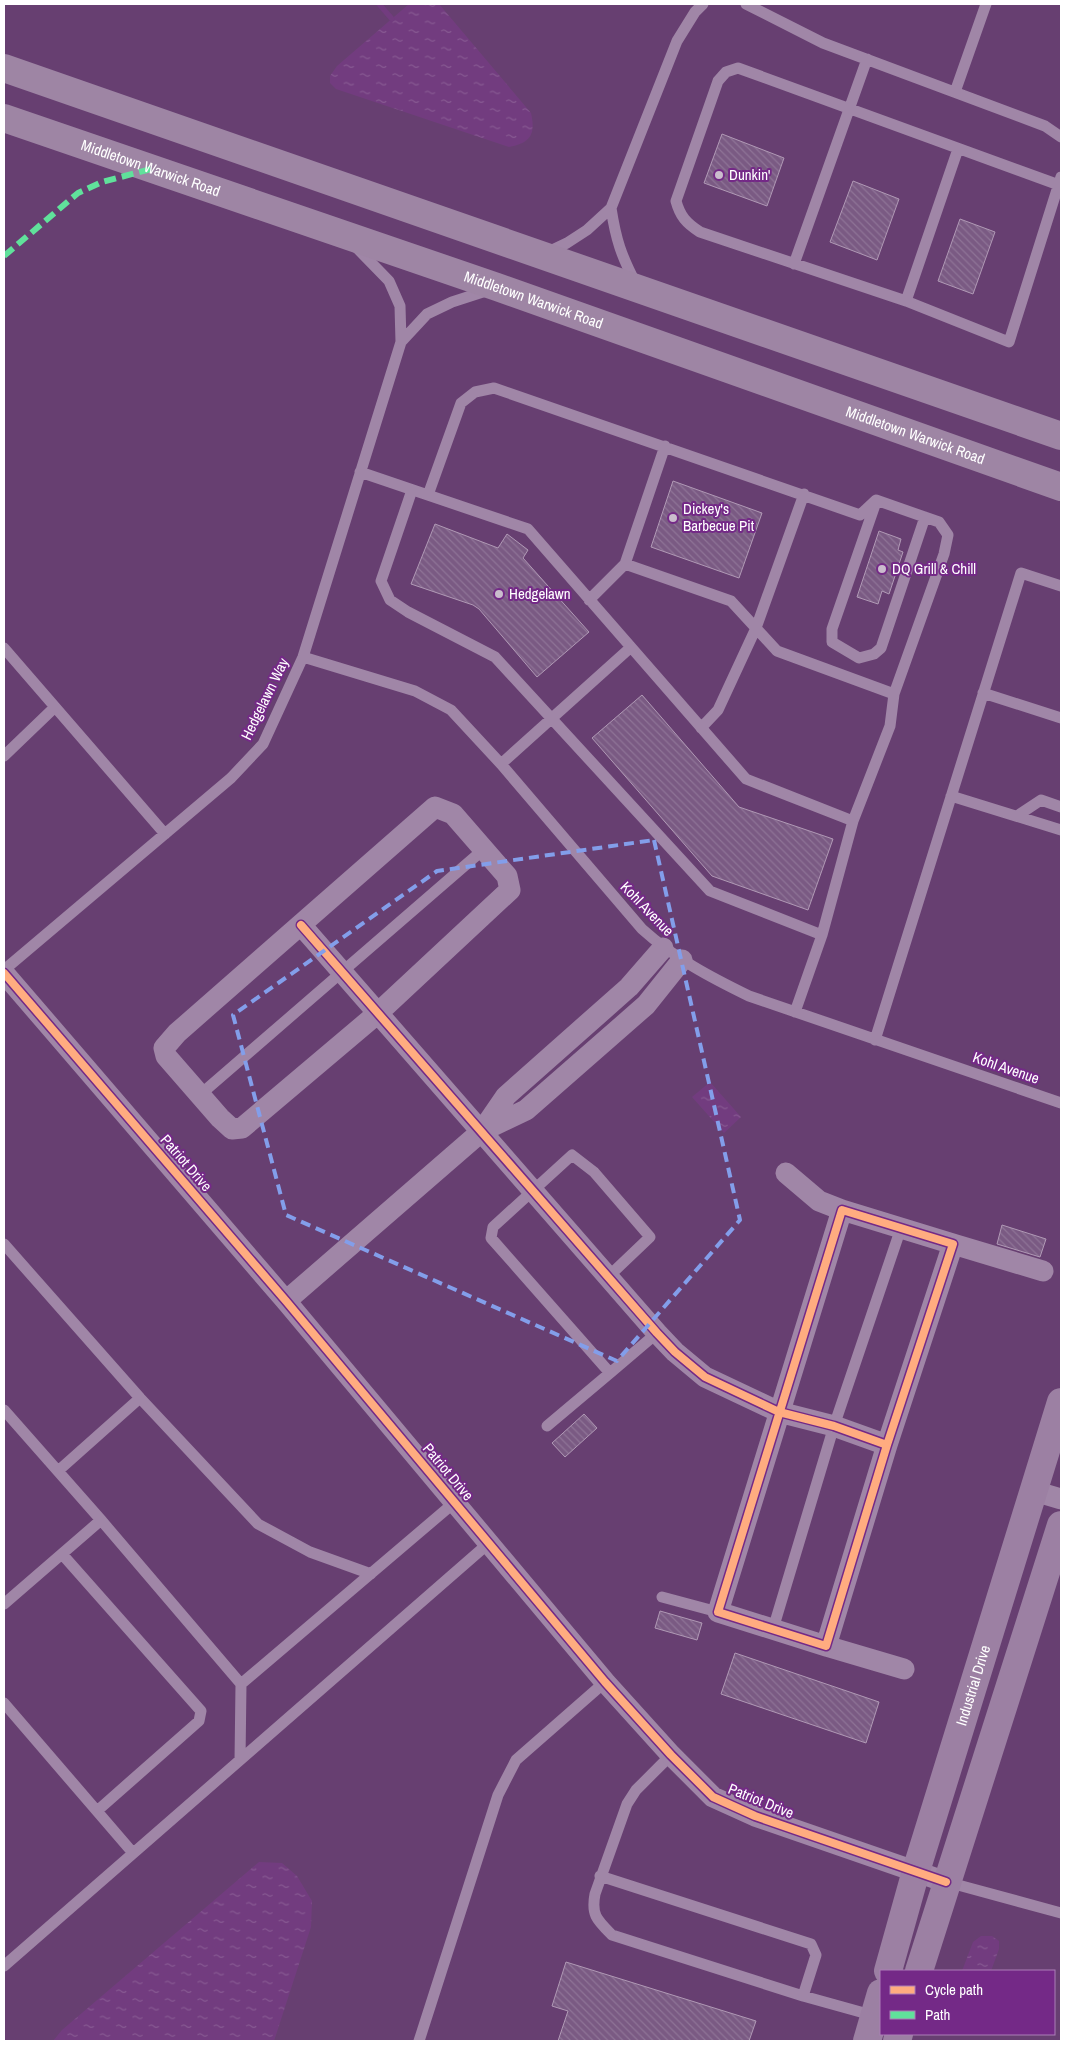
<svg xmlns="http://www.w3.org/2000/svg" width="1065" height="2045" viewBox="0 0 1065 2045" font-family="'Archivo Narrow',sans-serif">
<style>
.water{fill:url(#water-ripples)}
.lines{fill:none;stroke-linecap:round;stroke-linejoin:round}
.stream{stroke:#723c7f;stroke-width:5.5}
.building{fill:url(#building-back-hatch);stroke:#b099b5}
.lane{stroke:#a086a7;stroke-width:11}
.street{stroke:#a086a7;stroke-width:21}
.secondary{stroke:#9c80a3;stroke-width:28}
.primary{stroke:#9e85a4;stroke-width:28}
.quiet{stroke:#60e19b;stroke-width:6;stroke-dasharray:12 6;stroke-linecap:butt}
.cycleway-casing{stroke:#742987;stroke-width:11}
.cycleway{stroke:#ffac80;stroke-width:8}
.marked{fill:none;stroke:#839eea;stroke-width:4;stroke-dasharray:10 6;stroke-linejoin:round}
.poi-dot{fill:#cabccd;stroke:#742987;stroke-width:2}
.labels{text-anchor:middle;stroke-width:4;stroke-linejoin:round;paint-order:stroke}
.street-label{font-size:15px;fill:#fff;stroke:#742987}
.poi-label{font-size:15px;fill:#fff;stroke:#742987;text-anchor:start}
</style>
<defs>
<pattern id="water-ripples" width="26" height="14" patternUnits="userSpaceOnUse" patternTransform="scale(1.25)"><rect width="26" height="14" fill="#723c7f"/><path d="M2 4q2-2 4 0t4 0M15 11q2-2 4 0t4 0" fill="none" stroke="#875992"/></pattern>
<pattern id="building-back-hatch" width="6" height="6" patternUnits="userSpaceOnUse" patternTransform="scale(1.25)"><rect width="6" height="6" fill="#7a5a83"/><path d="M-1 5l2 2M0 0l6 6M5-1l2 2" fill="none" stroke="#8e7396"/></pattern>
</defs>
<rect width="100%" height="100%" fill="#673f71"/>
<!-- water -->
<path class="water" d="M 409,4 L 439,4 L 531,113 C 536,135 530,143 509,147 L 336,89 L 330,83 L 330,76 L 337,66 Z
M 710,1082 L 741,1117 L 724,1133 L 692,1097 Z
M 259,1862 L 282,1863 L 297,1876 L 312,1901 L 311,1927 L 274,2041 L 53,2041 L 62,2030 Z
M 981,1936 L 992,1936 L 999,1941 L 999,1949 L 991,1971 L 962,1971 L 973,1942 Z"/>
<g class="lines">
<!-- stream -->
<path class="stream" d="M 379,4 L 392,19"/>
</g>
<!-- building -->
<path class="building" d="M 722,134 L 784,158 L 767,206 L 704,183 Z
M 853,181 L 899,199 L 877,260 L 830,242 Z
M 960,219 L 995,232 L 973,294 L 938,281 Z
M 673,481 L 762,513 L 739,578 L 651,547 Z
M 435,524 L 498,548 L 507,534 L 528,550 L 523,558 L 589,632 L 537,677 L 479,609 L 473,605 L 411,584 Z
M 879,531 L 901,539 L 898,550 L 903,552 L 889,594 L 882,591 L 878,604 L 857,597 Z
M 642,695 L 739,807 L 833,839 L 808,910 L 712,876 L 592,738 Z
M 1002,1225 L 1046,1239 L 1040,1257 L 997,1244 Z
M 584,1414 L 597,1428 L 565,1457 L 552,1443 Z
M 660,1611 L 702,1623 L 697,1640 L 655,1628 Z
M 735,1653 L 879,1702 L 866,1743 L 721,1694 Z
M 566,1962 L 756,2021 L 749,2041 L 558,2041 L 568,2011 L 552,2006 Z"/>
<g class="lines">
<!-- lane -->
<path class="lane" d="M 746,4 L 823,43 L 1045,126 L 1061,137
M 955,92 L 986,4
M 1059,185 L 738,68 L 726,72 L 718,81 L 676,201 C 680,216 686,223 700,232 L 906,301 L 1009,342 L 1061,177
M 611,208 C 616,240 621,255 636,284
M 546,253 L 567,243 L 587,230 L 611,208 L 677,41 L 695,12 L 703,4
M 794,264 L 867,59
M 906,301 L 958,149
M 401,342 L 427,314 L 452,302 L 489,290
M 360,472 L 528,529 L 746,779 L 853,821 L 822,935 L 795,1012
M 412,490 L 381,581 L 390,600 L 408,612 L 495,657 L 710,891 L 822,935
M 428,495 L 461,403 L 475,392 L 494,388 L 860,515 L 876,500 L 939,522 L 948,535 L 944,554 L 894,694 L 890,726 L 853,821
M 876,502 L 832,629 L 832,642 L 859,658 L 874,654 L 881,648 L 925,517
M 625,564 L 665,446
M 589,600 L 625,564 L 731,601 L 777,651 L 894,694
M 4,648 L 165,834
M 303,657 L 415,691 L 451,710 L 501,764 L 642,929 C 674,958 710,977 749,996 L 1061,1103
M 983,693 L 1061,718
M 701,728 L 718,710 L 756,628 L 804,494
M 4,756 L 55,707
M 501,764 L 630,648
M 951,796 L 1061,830
M 1017,816 L 1041,800 L 1061,807
M 4,970 L 231,778 L 263,744 L 303,657 L 401,342 L 400,306 L 389,281 L 354,245
M 875,1040 L 1021,573 L 1061,586
M 201,1094 L 484,849
M 4,1244 L 140,1398 L 258,1524 L 310,1552 L 371,1574
M 608,1277 L 650,1237 L 594,1172 L 572,1155 L 493,1227 L 491,1238 L 610,1373 L 657,1333
M 4,1410 L 101,1520 L 241,1684 L 240,1760
M 547,1426 L 610,1373
M 58,1471 L 140,1398
M 62,1554 L 201,1711 L 199,1721 L 97,1811
M 662,1597 L 718,1612
M 4,1604 L 101,1520
M 773,1629 L 834,1426 L 901,1228
M 241,1684 L 455,1502
M 4,1703 L 133,1853
M 671,1755 L 636,1790 L 627,1804 L 595,1894 C 591,1915 597,1920 612,1935 L 803,1996 L 875,2016
M 600,1876 L 811,1944 L 816,1955 L 803,1996
M 947,1882 L 1061,1913
M 4,1966 L 490,1542
M 419,2041 L 498,1795 L 516,1760 L 605,1682"/>
<!-- street -->
<path class="street" d="M 435,807 L 453,814 L 507,876 L 510,890 L 378,1013 L 242,1128 L 232,1129 L 220,1118 L 166,1056 L 164,1048 L 177,1033 Z
M 301,925 L 657,1333 L 675,1352 L 705,1377 L 779,1412 L 834,1426 L 887,1445 L 953,1244 L 842,1210 L 718,1612 L 826,1646 L 887,1445
M 4,973 L 286,1301 L 605,1682 L 671,1755 L 713,1797 L 755,1816 L 946,1882
M 482,1131 L 506,1096 L 629,987 L 663,948
M 786,1173 L 819,1201 L 842,1210
M 953,1244 L 1043,1271
M 286,1301 L 482,1131 L 526,1110 L 646,1005 L 682,960
M 1034,1491 L 1061,1499
M 826,1646 L 904,1669"/>
<!-- secondary -->
<g class="secondary">
<path id="s1" d="M 888,1971 L 916,1871 L 1061,1402"/>
<path d="M 919,1971 L 1061,1525"/>
<path d="M 867,2041 L 881,1993"/>
<path d="M 897,2041 L 899,2034"/>
</g>
<!-- primary -->
<g class="primary">
<path d="M 4,68 L 1061,436"/>
<path id="s2" d="M 4,118 L 497,287 L 1061,487"/>
</g>
<!-- quiet -->
<path class="quiet" d="M 4,256 L 78,193 L 102,182 L 151,169"/>
<defs>
<path id="cycleway" d="M 301,925 L 657,1333 L 675,1352 L 705,1377 L 779,1412 L 834,1426 L 887,1445 L 953,1244 L 842,1210 L 718,1612 L 826,1646 L 887,1445
M 4,973 L 286,1301 L 605,1682 L 671,1755 L 713,1797 L 755,1816 L 946,1882"/>
</defs>
<!-- cycleway casing -->
<use href="#cycleway" class="cycleway-casing"/>
<!-- cycleway -->
<use href="#cycleway" class="cycleway"/>
</g>
<!-- marked area -->
<path class="marked" d="M 654,840 L 740,1220 L 617,1361 L 286,1215 L 233,1015 L 437,871 Z"/>
<!-- markers -->
<g class="poi-dot">
<circle cx="719" cy="175" r="5"/>
<circle cx="673" cy="518" r="5"/>
<circle cx="882" cy="569" r="5"/>
<circle cx="499" cy="594" r="5"/>
</g>
<g class="labels">
<!-- street labels -->
<g class="street-label">
<text dy="5" stroke="none"><textPath href="#s2" startOffset="155">Middletown Warwick Road</textPath></text>
<text dy="5" stroke="none"><textPath href="#s2" startOffset="560">Middletown Warwick Road</textPath></text>
<text dy="5" stroke="none"><textPath href="#s2" startOffset="965">Middletown Warwick Road</textPath></text>
<text transform="translate(265 699) rotate(-64)" y="5">Hedgelawn Way</text>
<text transform="translate(647 909) rotate(46)" y="5">Kohl Avenue</text>
<text transform="translate(1006 1068) rotate(19)" y="5">Kohl Avenue</text>
<text transform="translate(186 1163) rotate(49)" y="5">Patriot Drive</text>
<text transform="translate(448 1472) rotate(50)" y="5">Patriot Drive</text>
<text dy="5" stroke="none"><textPath href="#s1" startOffset="298">Industrial Drive</textPath></text>
<text transform="translate(761 1801) rotate(22)" y="5">Patriot Drive</text>
</g>
<!-- poi labels -->
<g class="poi-label">
<text x="729" y="180">Dunkin'</text>
<text x="683" y="514">Dickey's<tspan x="683" dy="17">Barbecue Pit</tspan></text>
<text x="892" y="574">DQ Grill &amp; Chill</text>
<text x="509" y="599">Hedgelawn</text>
</g>
</g>
<!-- border -->
<rect width="1065" height="2045" fill="none" stroke="#ffffff" stroke-width="10"/>
<!-- legend -->
<rect x="880" y="1970" width="175" height="65" fill="#742987" stroke="#ac7fb7"/>
<rect x="890" y="1986" width="25" height="8" fill="#ffac80" stroke="#ac7fb7"/>
<text x="925" y="1995" font-size="15" fill="#ffffff">Cycle path</text>
<rect x="890" y="2011" width="25" height="8" fill="#60e19b" stroke="#ac7fb7"/>
<text x="925" y="2020" font-size="15" fill="#ffffff">Path</text>
</svg>
